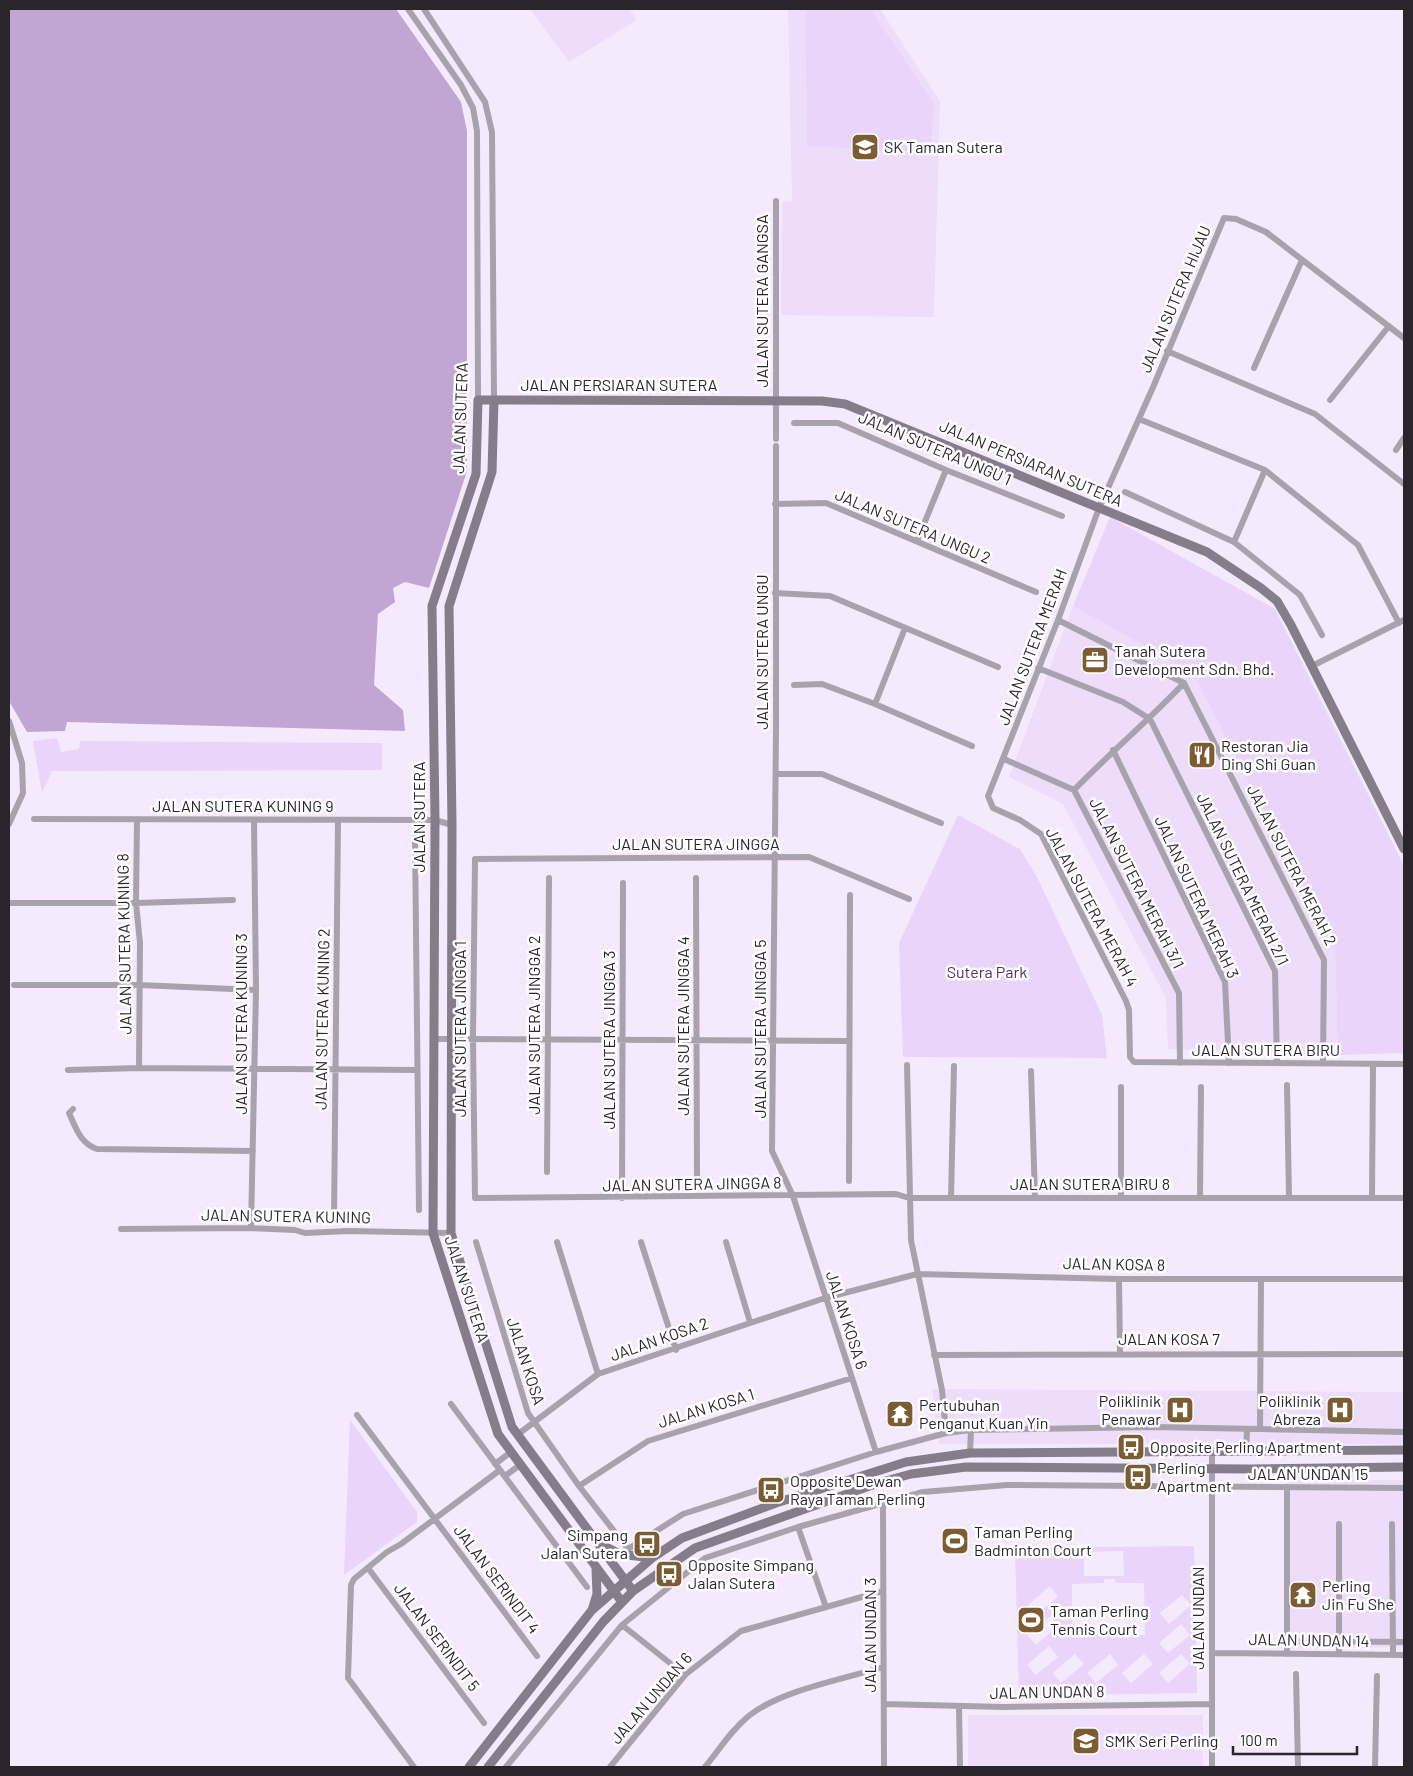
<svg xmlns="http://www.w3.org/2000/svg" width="1413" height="1776" viewBox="0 0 1413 1776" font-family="Barlow,sans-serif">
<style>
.built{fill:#eddcfa}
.green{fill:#ead4f9;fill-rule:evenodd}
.forest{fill:#c1a6d3}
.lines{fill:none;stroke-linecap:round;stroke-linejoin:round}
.street{stroke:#a8a2ac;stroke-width:6}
.secondary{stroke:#867d8b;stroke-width:9}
.labels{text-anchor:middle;stroke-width:5;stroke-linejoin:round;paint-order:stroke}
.poi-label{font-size:16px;fill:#2a242d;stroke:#fff;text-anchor:start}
.street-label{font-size:16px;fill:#2a242d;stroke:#fff}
.park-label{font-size:16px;fill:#522f67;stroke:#fff}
</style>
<rect width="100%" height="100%" fill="#f5eafd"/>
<!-- built -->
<path class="built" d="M 530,9 L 629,9 L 637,20 L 569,62 Z
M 788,9 L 880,9 L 940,101 L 934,317 L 781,315 L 782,202 L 792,201 Z
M 1073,606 L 1193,673 L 1335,951 L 1338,1055 L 1168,1049 L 1166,998 L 1063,804 L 1009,777 Z
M 932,1389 L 1404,1392 L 1404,1444 L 939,1444 Z
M 1285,1480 L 1404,1480 L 1404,1647 L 1285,1649 Z
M 968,1715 L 1203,1715 L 1203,1767 L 968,1767 Z"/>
<!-- green -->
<path class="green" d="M 806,9 L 870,9 L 934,104 L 930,152 L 807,146 Z
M 1110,517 L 1275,609 L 1404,866 L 1404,1053 L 1338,1055 L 1335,951 L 1193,673 L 1073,606 Z
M 57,738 L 61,752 L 79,749 L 80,741 L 382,743 L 382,770 L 52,771 L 42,793 L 33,741 Z
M 958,815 L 1020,849 L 1037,877 L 1102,1015 L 1107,1058 L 903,1057 L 899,943 Z
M 350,1420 L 417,1512 L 417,1522 L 344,1575 Z
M 1194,1546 L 1197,1693 L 1019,1696 L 1015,1548 ZM 1123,1551 L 1124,1576 L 1084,1576 L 1084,1552 ZM 1104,1579 L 1115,1579 L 1115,1583 L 1144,1583 L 1145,1635 L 1072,1635 L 1072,1584 L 1104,1583 ZM 1050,1586 L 1058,1597 L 1036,1615 L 1028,1605 ZM 1182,1595 L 1191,1605 L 1169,1624 L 1160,1613 ZM 1050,1616 L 1058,1626 L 1036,1645 L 1027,1635 ZM 1181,1624 L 1190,1635 L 1168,1653 L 1159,1643 ZM 1049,1646 L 1058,1657 L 1036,1675 L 1027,1665 ZM 1075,1654 L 1084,1664 L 1061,1683 L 1053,1673 ZM 1110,1654 L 1118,1665 L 1096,1683 L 1087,1673 ZM 1144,1654 L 1153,1664 L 1131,1683 L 1122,1673 ZM 1181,1654 L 1190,1664 L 1168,1683 L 1159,1673 Z"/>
<!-- forest -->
<path class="forest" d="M 9,9 L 396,9 L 461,102 L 467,131 L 467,471 L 429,588 L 405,582 L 393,588 L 395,602 L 378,614 L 374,685 L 403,710 L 405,731 L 67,722 L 65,731 L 27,732 L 9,701 Z"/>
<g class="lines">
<!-- street -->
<path class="street" d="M 408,9 L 461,85 L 473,108 L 477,131 L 478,400
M 424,9 L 485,102 L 492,132 L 494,400
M 1404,338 L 1266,232 L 1236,219 L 1224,218 L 1154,385 L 1099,508 L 1058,620 L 988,796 L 993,808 L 1020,820 L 1041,834 L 1126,1001 L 1129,1010 L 1130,1057 L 1134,1062 L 1404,1064
M 1167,351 L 1315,414 L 1404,484
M 1254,368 L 1302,260
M 1330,400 L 1389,326
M 1139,419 L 1265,470 L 1358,545 L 1399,623
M 794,423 L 838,423 L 946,470 L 1062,516
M 776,439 L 776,201
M 776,446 L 776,728 L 772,1151 L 793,1196 L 876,1452
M 1396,450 L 1404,438
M 1265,470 L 1234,542 L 1300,595 L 1322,635
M 1125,492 L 1234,542
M 775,504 L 826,503 L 1036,592
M 917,541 L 946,470
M 775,593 L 830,596 L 998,667
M 1058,620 L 1184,683 L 1324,960 L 1323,1063
M 1312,666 L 1404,620
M 1038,668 L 1123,702 L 1150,719 L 1275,971 L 1277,1063
M 794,685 L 822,684 L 875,704 L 972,746
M 875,704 L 905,628
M 9,721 L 22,763 L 23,793 L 9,824
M 1113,750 L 1225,982 L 1229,1063
M 1004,759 L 1074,790 L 1179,993 L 1180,1063
M 776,774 L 822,774 L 941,823
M 1074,790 C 1110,753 1149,720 1184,683
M 34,819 L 435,820 L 452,825
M 137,819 L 136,903 L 140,943 L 139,1068
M 415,838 L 419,1210
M 696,878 L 697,1175
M 909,899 L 809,857 L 475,859 L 473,1039 L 475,1198 L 896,1194 L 909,1198 L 1404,1198
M 9,903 L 136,903 L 233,900
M 14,985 L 139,985 L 256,990
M 434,1039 L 461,1039
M 470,1039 L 848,1041
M 907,1065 L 911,1240 L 942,1390 L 946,1433
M 68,1070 L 139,1068 L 417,1070
M 1031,1071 L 1035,1198
M 1287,1085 L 1289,1198
M 73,1109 L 69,1113 C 76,1128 80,1143 97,1149 L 253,1151
M 547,1172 L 549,878
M 849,1181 L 850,895
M 622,1198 L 623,883
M 951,1198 L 954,1066
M 1121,1198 L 1121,1087
M 1200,1198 L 1201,1087
M 1372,1198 L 1373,1064
M 334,1220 L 338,820
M 251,1228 L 256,990 L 254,820
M 121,1229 L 251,1228 L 295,1230 L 305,1233 L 348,1231 L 451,1233
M 476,1242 L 528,1413 L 579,1486 L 628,1549 L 683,1514 L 876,1452 L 946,1433 L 971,1430 L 1154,1427 L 1404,1432
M 557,1242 L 598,1374
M 641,1242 L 676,1350
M 726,1242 L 750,1322
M 1119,1279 L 1120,1353
M 934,1355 L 1404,1354
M 451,1404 L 587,1587
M 357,1415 L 537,1656
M 1260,1429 L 1261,1279
M 517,1435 L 598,1374 L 825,1298 L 917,1274 L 1119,1279 L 1404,1279
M 1246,1452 L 1247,1429
M 970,1453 L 971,1430
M 1212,1453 L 1212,1767
M 495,1464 L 511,1452
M 505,1476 L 520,1465
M 579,1486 L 648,1441 L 852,1378
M 1287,1488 L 1287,1654
M 883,1502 L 884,1767
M 1392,1524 L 1393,1655
M 798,1527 L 826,1607
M 368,1568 L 484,1723
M 622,1625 L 685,1675
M 1287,1641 L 1404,1642
M 1213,1653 L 1404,1655
M 1339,1654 L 1339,1524
M 1296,1674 L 1298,1767
M 884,1704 L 1004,1707 L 1211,1704
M 959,1707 L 960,1767
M 414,1767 L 348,1678 L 351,1585 L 354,1579 L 387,1552 L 401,1544 L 500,1470
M 506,1767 L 622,1625 L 705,1558 L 798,1527 L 923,1492 L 1007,1485 L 1404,1488
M 610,1767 L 685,1675 L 741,1631 L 883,1591
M 705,1767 C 719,1750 732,1729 750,1715 C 782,1690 844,1679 883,1667
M 1375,1767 L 1377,1676"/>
<!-- secondary -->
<path class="secondary" d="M 494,400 L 492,472 L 449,606 L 452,825 L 451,1233 L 512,1427 L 633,1591
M 602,1545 L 620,1554 L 652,1558
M 622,1602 L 498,1434 L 433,1233 L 435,820 L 432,606 L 476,474 L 478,400 L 822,401 L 845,404 L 1207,552 L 1261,588 L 1277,601 L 1291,625 L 1404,849
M 592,1610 L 597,1594 L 596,1569
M 469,1767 L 592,1610 L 652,1558 L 682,1538 L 776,1503 L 906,1462 L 970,1453 L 1404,1450
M 488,1767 L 603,1622 L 633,1591 L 695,1548 L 878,1483 L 911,1474 L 966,1467 L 1249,1469 L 1404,1467"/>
</g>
<!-- icons -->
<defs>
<symbol id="school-square" viewBox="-11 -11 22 22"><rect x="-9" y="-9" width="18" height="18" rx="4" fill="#7c5c32" stroke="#fff"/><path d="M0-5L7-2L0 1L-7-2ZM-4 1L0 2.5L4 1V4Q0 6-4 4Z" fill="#fff"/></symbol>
<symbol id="office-square" viewBox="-11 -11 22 22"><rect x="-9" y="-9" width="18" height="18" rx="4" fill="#7c5c32" stroke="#fff"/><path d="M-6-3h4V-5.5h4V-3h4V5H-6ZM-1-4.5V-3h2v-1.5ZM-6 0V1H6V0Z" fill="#fff"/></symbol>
<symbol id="restaurant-square" viewBox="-11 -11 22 22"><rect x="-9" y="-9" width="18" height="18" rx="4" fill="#7c5c32" stroke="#fff"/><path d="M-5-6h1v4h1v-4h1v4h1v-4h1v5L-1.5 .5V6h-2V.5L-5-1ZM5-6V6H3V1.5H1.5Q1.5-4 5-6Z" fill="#fff"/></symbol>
<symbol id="hospital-square" viewBox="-11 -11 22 22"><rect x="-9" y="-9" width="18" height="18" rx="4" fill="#7c5c32" stroke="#fff"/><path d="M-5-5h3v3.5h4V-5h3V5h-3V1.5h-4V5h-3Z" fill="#fff"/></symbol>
<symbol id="temple-square" viewBox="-11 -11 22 22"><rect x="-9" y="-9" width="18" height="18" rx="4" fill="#7c5c32" stroke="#fff"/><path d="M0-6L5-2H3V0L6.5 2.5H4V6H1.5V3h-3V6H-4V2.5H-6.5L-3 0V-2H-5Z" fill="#fff"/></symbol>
<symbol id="bus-square" viewBox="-11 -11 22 22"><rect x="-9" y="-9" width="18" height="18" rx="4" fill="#7c5c32" stroke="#fff"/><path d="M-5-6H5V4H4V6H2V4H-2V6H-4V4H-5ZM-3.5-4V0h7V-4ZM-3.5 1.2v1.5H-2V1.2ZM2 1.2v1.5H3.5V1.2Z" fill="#fff"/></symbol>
<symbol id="stadium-square" viewBox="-11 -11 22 22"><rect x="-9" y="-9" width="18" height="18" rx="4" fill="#7c5c32" stroke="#fff"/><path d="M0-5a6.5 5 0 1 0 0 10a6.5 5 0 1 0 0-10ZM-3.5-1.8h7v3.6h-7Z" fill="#fff"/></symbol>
</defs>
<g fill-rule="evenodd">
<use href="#school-square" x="849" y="131" width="32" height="32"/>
<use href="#office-square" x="1079" y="644" width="32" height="32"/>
<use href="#restaurant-square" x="1186" y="739" width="32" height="32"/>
<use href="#hospital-square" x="1164" y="1394" width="32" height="32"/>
<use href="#hospital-square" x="1324" y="1394" width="32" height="32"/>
<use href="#temple-square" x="884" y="1398" width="32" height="32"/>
<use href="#bus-square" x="1115" y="1431" width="32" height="32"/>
<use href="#bus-square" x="1122" y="1461" width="32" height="32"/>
<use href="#bus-square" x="755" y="1474" width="32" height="32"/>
<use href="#stadium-square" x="939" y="1525" width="32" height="32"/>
<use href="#bus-square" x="631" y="1528" width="32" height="32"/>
<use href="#bus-square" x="653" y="1558" width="32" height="32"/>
<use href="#temple-square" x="1287" y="1579" width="32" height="32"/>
<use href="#stadium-square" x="1015" y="1604" width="32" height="32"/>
<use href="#school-square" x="1070" y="1725" width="32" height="32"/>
</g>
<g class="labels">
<!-- poi labels -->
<g class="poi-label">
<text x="884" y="153">SK Taman Sutera</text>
<text x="1114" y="657">Tanah Sutera<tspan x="1114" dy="18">Development Sdn. Bhd.</tspan></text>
<text x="1221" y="752">Restoran Jia<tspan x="1221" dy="18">Ding Shi Guan</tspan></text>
<text x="1161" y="1407" text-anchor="end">Poliklinik<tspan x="1161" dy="18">Penawar</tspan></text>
<text x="1321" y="1407" text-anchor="end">Poliklinik<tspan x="1321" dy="18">Abreza</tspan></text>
<text x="919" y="1411">Pertubuhan<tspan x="919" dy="18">Penganut Kuan Yin</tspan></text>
<text x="1150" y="1453">Opposite Perling Apartment</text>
<text x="1157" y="1474">Perling<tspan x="1157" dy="18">Apartment</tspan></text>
<text x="790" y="1487">Opposite Dewan<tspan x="790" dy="18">Raya Taman Perling</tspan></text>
<text x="974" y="1538">Taman Perling<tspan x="974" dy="18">Badminton Court</tspan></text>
<text x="628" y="1541" text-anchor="end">Simpang<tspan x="628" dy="18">Jalan Sutera</tspan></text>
<text x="688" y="1571">Opposite Simpang<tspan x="688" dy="18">Jalan Sutera</tspan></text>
<text x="1322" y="1592">Perling<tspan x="1322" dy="18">Jin Fu She</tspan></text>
<text x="1050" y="1617">Taman Perling<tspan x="1050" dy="18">Tennis Court</tspan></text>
<text x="1105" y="1747">SMK Seri Perling</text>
</g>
<!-- street labels -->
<g class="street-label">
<text transform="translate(1175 299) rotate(-67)" y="6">JALAN SUTERA HIJAU</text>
<text transform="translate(762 301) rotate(-90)" y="6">JALAN SUTERA GANGSA</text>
<text x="619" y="391">JALAN PERSIARAN SUTERA</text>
<text transform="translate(460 418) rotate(-88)" y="6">JALAN SUTERA</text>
<text transform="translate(935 448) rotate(23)" y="6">JALAN SUTERA UNGU 1</text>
<text transform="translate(1031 463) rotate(23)" y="6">JALAN PERSIARAN SUTERA</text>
<text transform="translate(913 526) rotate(23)" y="6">JALAN SUTERA UNGU 2</text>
<text transform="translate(1032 647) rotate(-69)" y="6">JALAN SUTERA MERAH</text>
<text transform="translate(762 652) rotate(-90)" y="6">JALAN SUTERA UNGU</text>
<text x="243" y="812">JALAN SUTERA KUNING 9</text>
<text transform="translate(419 817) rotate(-90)" y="6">JALAN SUTERA</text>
<text x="696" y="850">JALAN SUTERA JINGGA</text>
<text transform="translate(1292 865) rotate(63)" y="6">JALAN SUTERA MERAH 2</text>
<text transform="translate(1243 879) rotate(64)" y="6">JALAN SUTERA MERAH 2/1</text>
<text transform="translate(1137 883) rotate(63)" y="6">JALAN SUTERA MERAH 3/1</text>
<text transform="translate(1197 897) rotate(65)" y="6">JALAN SUTERA MERAH 3</text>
<text transform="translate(1092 907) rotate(62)" y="6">JALAN SUTERA MERAH 4</text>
<text transform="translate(124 944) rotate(-91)" y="6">JALAN SUTERA KUNING 8</text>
<text transform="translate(322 1019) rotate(-89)" y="6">JALAN SUTERA KUNING 2</text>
<text transform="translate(241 1024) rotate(-90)" y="6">JALAN SUTERA KUNING 3</text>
<text transform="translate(534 1025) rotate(-90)" y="6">JALAN SUTERA JINGGA 2</text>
<text transform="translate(683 1026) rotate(-90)" y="6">JALAN SUTERA JINGGA 4</text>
<text transform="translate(460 1029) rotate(-90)" y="6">JALAN SUTERA JINGGA 1</text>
<text transform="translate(760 1029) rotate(-90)" y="6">JALAN SUTERA JINGGA 5</text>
<text transform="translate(609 1040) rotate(-90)" y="6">JALAN SUTERA JINGGA 3</text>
<text x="1266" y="1056">JALAN SUTERA BIRU</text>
<text transform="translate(692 1184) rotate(-1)" y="6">JALAN SUTERA JINGGA 8</text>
<text x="1090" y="1190">JALAN SUTERA BIRU 8</text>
<text transform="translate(286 1216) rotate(1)" y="6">JALAN SUTERA KUNING</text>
<text transform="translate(1114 1264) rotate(1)" y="6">JALAN KOSA 8</text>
<text transform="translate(467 1289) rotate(72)" y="6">JALAN SUTERA</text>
<text transform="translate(847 1320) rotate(72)" y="6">JALAN KOSA 6</text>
<text transform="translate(659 1339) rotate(-19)" y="6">JALAN KOSA 2</text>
<text x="1169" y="1345">JALAN KOSA 7</text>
<text transform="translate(526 1361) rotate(72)" y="6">JALAN KOSA</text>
<text transform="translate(706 1408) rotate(-17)" y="6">JALAN KOSA 1</text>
<text x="1308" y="1480">JALAN UNDAN 15</text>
<text transform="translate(497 1579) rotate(53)" y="6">JALAN SERINDIT 4</text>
<text transform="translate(1198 1618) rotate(-90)" y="6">JALAN UNDAN</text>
<text transform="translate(870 1635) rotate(-90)" y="6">JALAN UNDAN 3</text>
<text transform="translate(437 1637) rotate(53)" y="6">JALAN SERINDIT 5</text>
<text transform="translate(1309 1640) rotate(1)" y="6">JALAN UNDAN 14</text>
<text transform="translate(1047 1692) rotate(-1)" y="6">JALAN UNDAN 8</text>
<text transform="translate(651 1698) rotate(-49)" y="6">JALAN UNDAN 6</text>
</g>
<!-- park labels -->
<g class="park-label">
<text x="987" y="978">Sutera Park</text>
</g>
</g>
<!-- border -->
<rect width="1413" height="1776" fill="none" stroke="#2a242d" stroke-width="20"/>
<!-- scale -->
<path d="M1233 1746v8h124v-8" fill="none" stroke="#2a242d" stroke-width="2.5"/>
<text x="1240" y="1746" font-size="15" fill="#2a242d" stroke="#ffffff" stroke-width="4" paint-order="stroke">100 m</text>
</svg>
